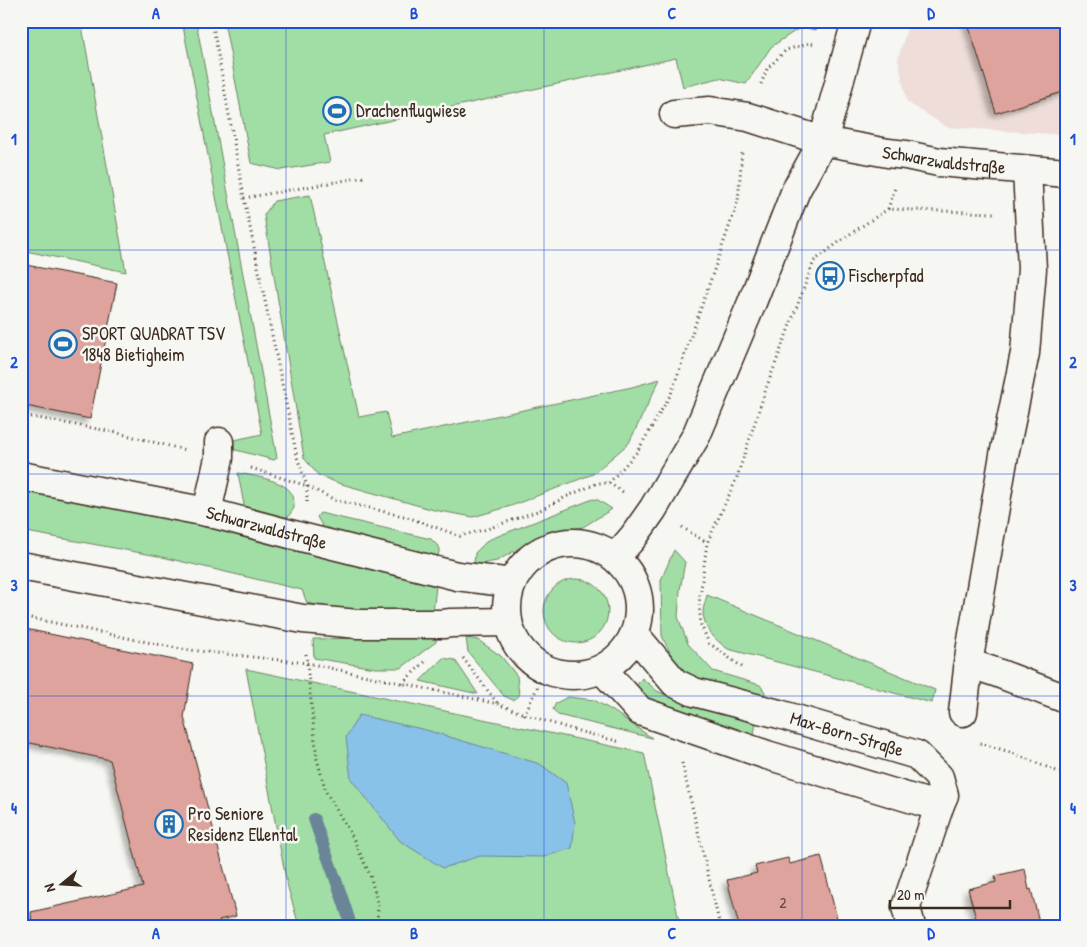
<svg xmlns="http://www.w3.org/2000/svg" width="1087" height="947" viewBox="0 0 1087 947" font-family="'Patrick Hand',sans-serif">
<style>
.built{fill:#eeddd8}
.green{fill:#a1dea5;stroke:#6e8462}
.water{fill:#89c2e8;stroke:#6a8597}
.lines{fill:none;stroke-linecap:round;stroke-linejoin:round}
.stream{stroke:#6a8597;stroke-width:12}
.building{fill:#dda39c;stroke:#3b2a1e;filter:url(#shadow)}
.minor-casing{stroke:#3b2a1e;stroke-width:31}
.path{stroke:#3b2a1e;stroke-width:3;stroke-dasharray:1 4;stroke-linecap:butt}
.minor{stroke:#f6f6f2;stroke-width:28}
.grid{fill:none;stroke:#1d4ed8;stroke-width:1;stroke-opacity:0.55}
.labels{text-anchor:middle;stroke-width:5;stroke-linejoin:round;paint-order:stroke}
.number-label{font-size:15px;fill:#64483e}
.poi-label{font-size:18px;fill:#3b2a1e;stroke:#f6f6f2;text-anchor:start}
.street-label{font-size:18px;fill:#3b2a1e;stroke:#f6f6f2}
.neatline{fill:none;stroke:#1d4ed8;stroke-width:2}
.grid-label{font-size:16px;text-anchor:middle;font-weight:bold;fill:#1d4ed8}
</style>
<defs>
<filter id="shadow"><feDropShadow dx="-4.5" dy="4.5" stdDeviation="2.5" flood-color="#0004"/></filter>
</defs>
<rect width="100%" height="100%" fill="#f6f6f2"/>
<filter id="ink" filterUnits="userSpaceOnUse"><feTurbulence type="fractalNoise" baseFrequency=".02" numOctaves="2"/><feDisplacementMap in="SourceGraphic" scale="10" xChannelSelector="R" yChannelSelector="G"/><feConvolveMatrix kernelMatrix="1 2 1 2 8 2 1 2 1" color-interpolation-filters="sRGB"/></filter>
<g filter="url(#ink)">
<!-- built -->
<path class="built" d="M 909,21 L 1066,21 L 1066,135 L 947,127 L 907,102 L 898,59 Z"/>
<!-- green -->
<path class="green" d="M 21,21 L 96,21 L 82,26 L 126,272 L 21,250 Z
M 182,21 L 196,21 L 277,458 L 274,460 L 232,449 L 230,441 L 262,434 Z
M 224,21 L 819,21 L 816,30 L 801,27 L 771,47 L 746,84 L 719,78 L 683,87 L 676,58 L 324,135 L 330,162 L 281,170 L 251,163 Z
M 310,195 L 359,417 L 386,412 L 392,438 L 632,387 L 660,379 L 629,443 L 593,474 L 511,506 L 473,517 L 434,510 L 338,483 L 318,475 L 304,458 L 264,215 L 274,201 Z
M 238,473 C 253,476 287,480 293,496 C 294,500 294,505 294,508 L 288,517 C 273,519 256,514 244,505 Z
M 21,488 L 192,522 L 436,586 L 433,613 L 349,611 L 307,603 L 302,590 L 158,556 L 21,531 Z
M 593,499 L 598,500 L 612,509 L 583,527 L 553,532 L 533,540 L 497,561 L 474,565 L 475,553 L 488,540 Z
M 320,513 L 431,539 L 440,548 L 437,559 L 324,529 L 317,517 Z
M 674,550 L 685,562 L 680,590 L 678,617 L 688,644 L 713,671 L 760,685 L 765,692 L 764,701 L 699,685 L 675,663 L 662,636 L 661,580 Z
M544 611a32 32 0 1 1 64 0a32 32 0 1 1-64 0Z
M 707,595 L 935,690 L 932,703 L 728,649 C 715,640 704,629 703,612 C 703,607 706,600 707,595 Z
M 436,637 L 436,642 L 401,668 L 375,668 L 314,658 L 313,639 Z
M 466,638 L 478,640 L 501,656 L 517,676 L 519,696 L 513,700 L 504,696 L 468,652 Z
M 443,658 L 455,660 L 478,694 L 420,681 Z
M 246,669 L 644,753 L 680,926 L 299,926 L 287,884 Z
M 642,678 L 657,691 L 691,706 L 756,721 L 753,743 L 669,714 L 634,689 Z
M 568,697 L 594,700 L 613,711 L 652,738 L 558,715 L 553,709 L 556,703 Z"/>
<!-- water -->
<path class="water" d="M 359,715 L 426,730 L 540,764 L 566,783 L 575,823 L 572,848 L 544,857 L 480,856 L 443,868 L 400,841 L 351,779 L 346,737 Z"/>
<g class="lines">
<!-- stream -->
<path class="stream" d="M 314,819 C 326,855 341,890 351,926"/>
</g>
<!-- building -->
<path class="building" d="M 967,21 L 1060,21 L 1066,39 L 1066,91 L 996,113 Z
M 21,264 L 117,283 L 90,419 L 21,405 Z
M 21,628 L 193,664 L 184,717 L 236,916 L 219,920 L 220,926 L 32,926 L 31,912 L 143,887 L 110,760 L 21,741 Z
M 821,856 L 839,926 L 739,926 L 727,880 L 757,873 L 755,866 L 788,858 L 790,864 Z
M 1025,869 L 1029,890 L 1031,889 L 1040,926 L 978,926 L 968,889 L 996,882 L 995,876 Z"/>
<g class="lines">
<defs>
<g id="minor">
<path id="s1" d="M 674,114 L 710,111 L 748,117 L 823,141 L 888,153 L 906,155 L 939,162 L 1066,173"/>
<path id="s2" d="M 21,476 L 207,512 L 305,538 L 457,576 L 512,583"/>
<path d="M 207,512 L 219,458 L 219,442"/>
<circle cx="573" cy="609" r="66"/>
<path d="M 616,557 L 634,536 L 653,509 L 696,436 L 751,305 L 796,190 L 823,141 L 856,21"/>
<path d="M 21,566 L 303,619 L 358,624 L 443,624 L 451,623 L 508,622"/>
<path id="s3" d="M 635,635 L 675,683 L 694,692 L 779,714 L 917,755 L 939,777 L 944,795 L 940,804 L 906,907 L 911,926"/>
<path d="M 968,663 L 995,672 L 1066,699"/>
<path d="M 602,669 L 640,711 L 767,755 L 923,802 L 940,804"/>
<path d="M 963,712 L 970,652 L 1004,455 L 1025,353 L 1032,269 L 1027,170"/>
</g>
</defs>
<!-- minor casing -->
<use href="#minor" class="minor-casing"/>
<!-- path -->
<path class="path" d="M 212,21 L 244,198 L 297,457 L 307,486 L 307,503
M 761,84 L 767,69 L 786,50 L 810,43 L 813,44
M 244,198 L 364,177
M 888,209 L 895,188
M 21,415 L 114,432 L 185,450
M 251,468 L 307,486 L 335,500 L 407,517 L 460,536 L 487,529 L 540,510 L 570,495 L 598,483 L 609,483 L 623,492
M 609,483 L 637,452 L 671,394 L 738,201 L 742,153
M 682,527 L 707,543
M 21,616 L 181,649 L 307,663 L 498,704 C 538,720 579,732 621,742
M 306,654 L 317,759 L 326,792 L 352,836 L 370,875 L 378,905 L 377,926
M 463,658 L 498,704
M 742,667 L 709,643 L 701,625 L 699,604 L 707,543 L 736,480 L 767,386 L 814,261 L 847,236 L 888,209 L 994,213
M 402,683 L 427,660
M 524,715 L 537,688 L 544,669
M 980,743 L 1010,752 L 1066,775
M 682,763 L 720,926"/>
<!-- minor -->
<use href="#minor" class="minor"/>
</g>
</g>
<!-- grid -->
<path class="grid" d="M 286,21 L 286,926M 544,21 L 544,926M 802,21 L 802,926M 21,250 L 1066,250M 21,474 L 1066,474M 21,696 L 1066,696"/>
<!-- icons -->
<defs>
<symbol id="stadium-ring" viewBox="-11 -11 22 22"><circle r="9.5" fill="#f6f6f2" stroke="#1f6fb2" stroke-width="1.5"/><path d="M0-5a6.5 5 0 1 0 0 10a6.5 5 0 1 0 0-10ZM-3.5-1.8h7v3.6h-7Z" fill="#1f6fb2"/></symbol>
<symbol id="bus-ring" viewBox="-11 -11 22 22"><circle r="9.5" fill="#f6f6f2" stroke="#1f6fb2" stroke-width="1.5"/><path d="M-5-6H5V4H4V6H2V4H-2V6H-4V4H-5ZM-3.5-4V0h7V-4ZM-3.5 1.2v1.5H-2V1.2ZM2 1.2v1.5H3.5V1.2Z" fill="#1f6fb2"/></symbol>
<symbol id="building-ring" viewBox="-11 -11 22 22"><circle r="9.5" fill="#f6f6f2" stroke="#1f6fb2" stroke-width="1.5"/><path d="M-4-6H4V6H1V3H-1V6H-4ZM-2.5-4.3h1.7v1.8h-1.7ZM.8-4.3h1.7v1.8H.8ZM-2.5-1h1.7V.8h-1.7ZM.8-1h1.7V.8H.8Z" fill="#1f6fb2"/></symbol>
</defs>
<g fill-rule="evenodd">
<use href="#stadium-ring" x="321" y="95" width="32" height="32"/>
<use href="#bus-ring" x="814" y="260" width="32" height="32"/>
<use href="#stadium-ring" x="47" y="328" width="32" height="32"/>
<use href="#building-ring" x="153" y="808" width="32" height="32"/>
</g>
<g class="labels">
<!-- number labels -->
<g class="number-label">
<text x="783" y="908">2</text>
</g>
<!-- poi labels -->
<g class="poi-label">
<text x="356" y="117">Drachenflugwiese</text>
<text x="849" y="282">Fischerpfad</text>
<text x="82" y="340">SPORT QUADRAT TSV<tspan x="82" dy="21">1848 Bietigheim</tspan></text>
<text x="188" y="820">Pro Seniore<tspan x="188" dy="21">Residenz Ellental</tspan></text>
</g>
<!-- street labels -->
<g class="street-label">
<text dy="6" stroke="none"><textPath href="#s1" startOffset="276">Schwarzwaldstraße</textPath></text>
<text dy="6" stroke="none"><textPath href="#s2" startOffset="251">Schwarzwaldstraße</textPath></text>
<text dy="6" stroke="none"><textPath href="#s3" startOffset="242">Max-Born-Straße</textPath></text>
</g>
</g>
<!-- margin -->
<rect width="1087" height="947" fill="none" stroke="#f6f6f2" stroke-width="55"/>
<!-- north arrow -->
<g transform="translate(62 884) rotate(252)" stroke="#f6f6f2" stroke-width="4" paint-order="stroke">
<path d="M0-4L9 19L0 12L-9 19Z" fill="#3b2a1e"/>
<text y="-8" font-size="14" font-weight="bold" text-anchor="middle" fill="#3b2a1e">N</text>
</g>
<!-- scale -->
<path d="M890 900v8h120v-8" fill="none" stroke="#3b2a1e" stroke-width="2.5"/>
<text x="897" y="900" font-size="15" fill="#3b2a1e" stroke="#f6f6f2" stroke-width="4" paint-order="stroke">20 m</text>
<rect x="28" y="28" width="1032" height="892" class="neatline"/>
<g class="grid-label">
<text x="156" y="19">A</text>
<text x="414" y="19">B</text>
<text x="672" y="19">C</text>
<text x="931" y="19">D</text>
<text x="14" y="145">1</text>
<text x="1073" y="145">1</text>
<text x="14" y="368">2</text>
<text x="1073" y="368">2</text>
<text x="14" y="591">3</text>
<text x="1073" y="591">3</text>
<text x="14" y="814">4</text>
<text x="1073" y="814">4</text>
<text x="156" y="939">A</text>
<text x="414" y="939">B</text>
<text x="672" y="939">C</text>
<text x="931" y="939">D</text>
</g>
</svg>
